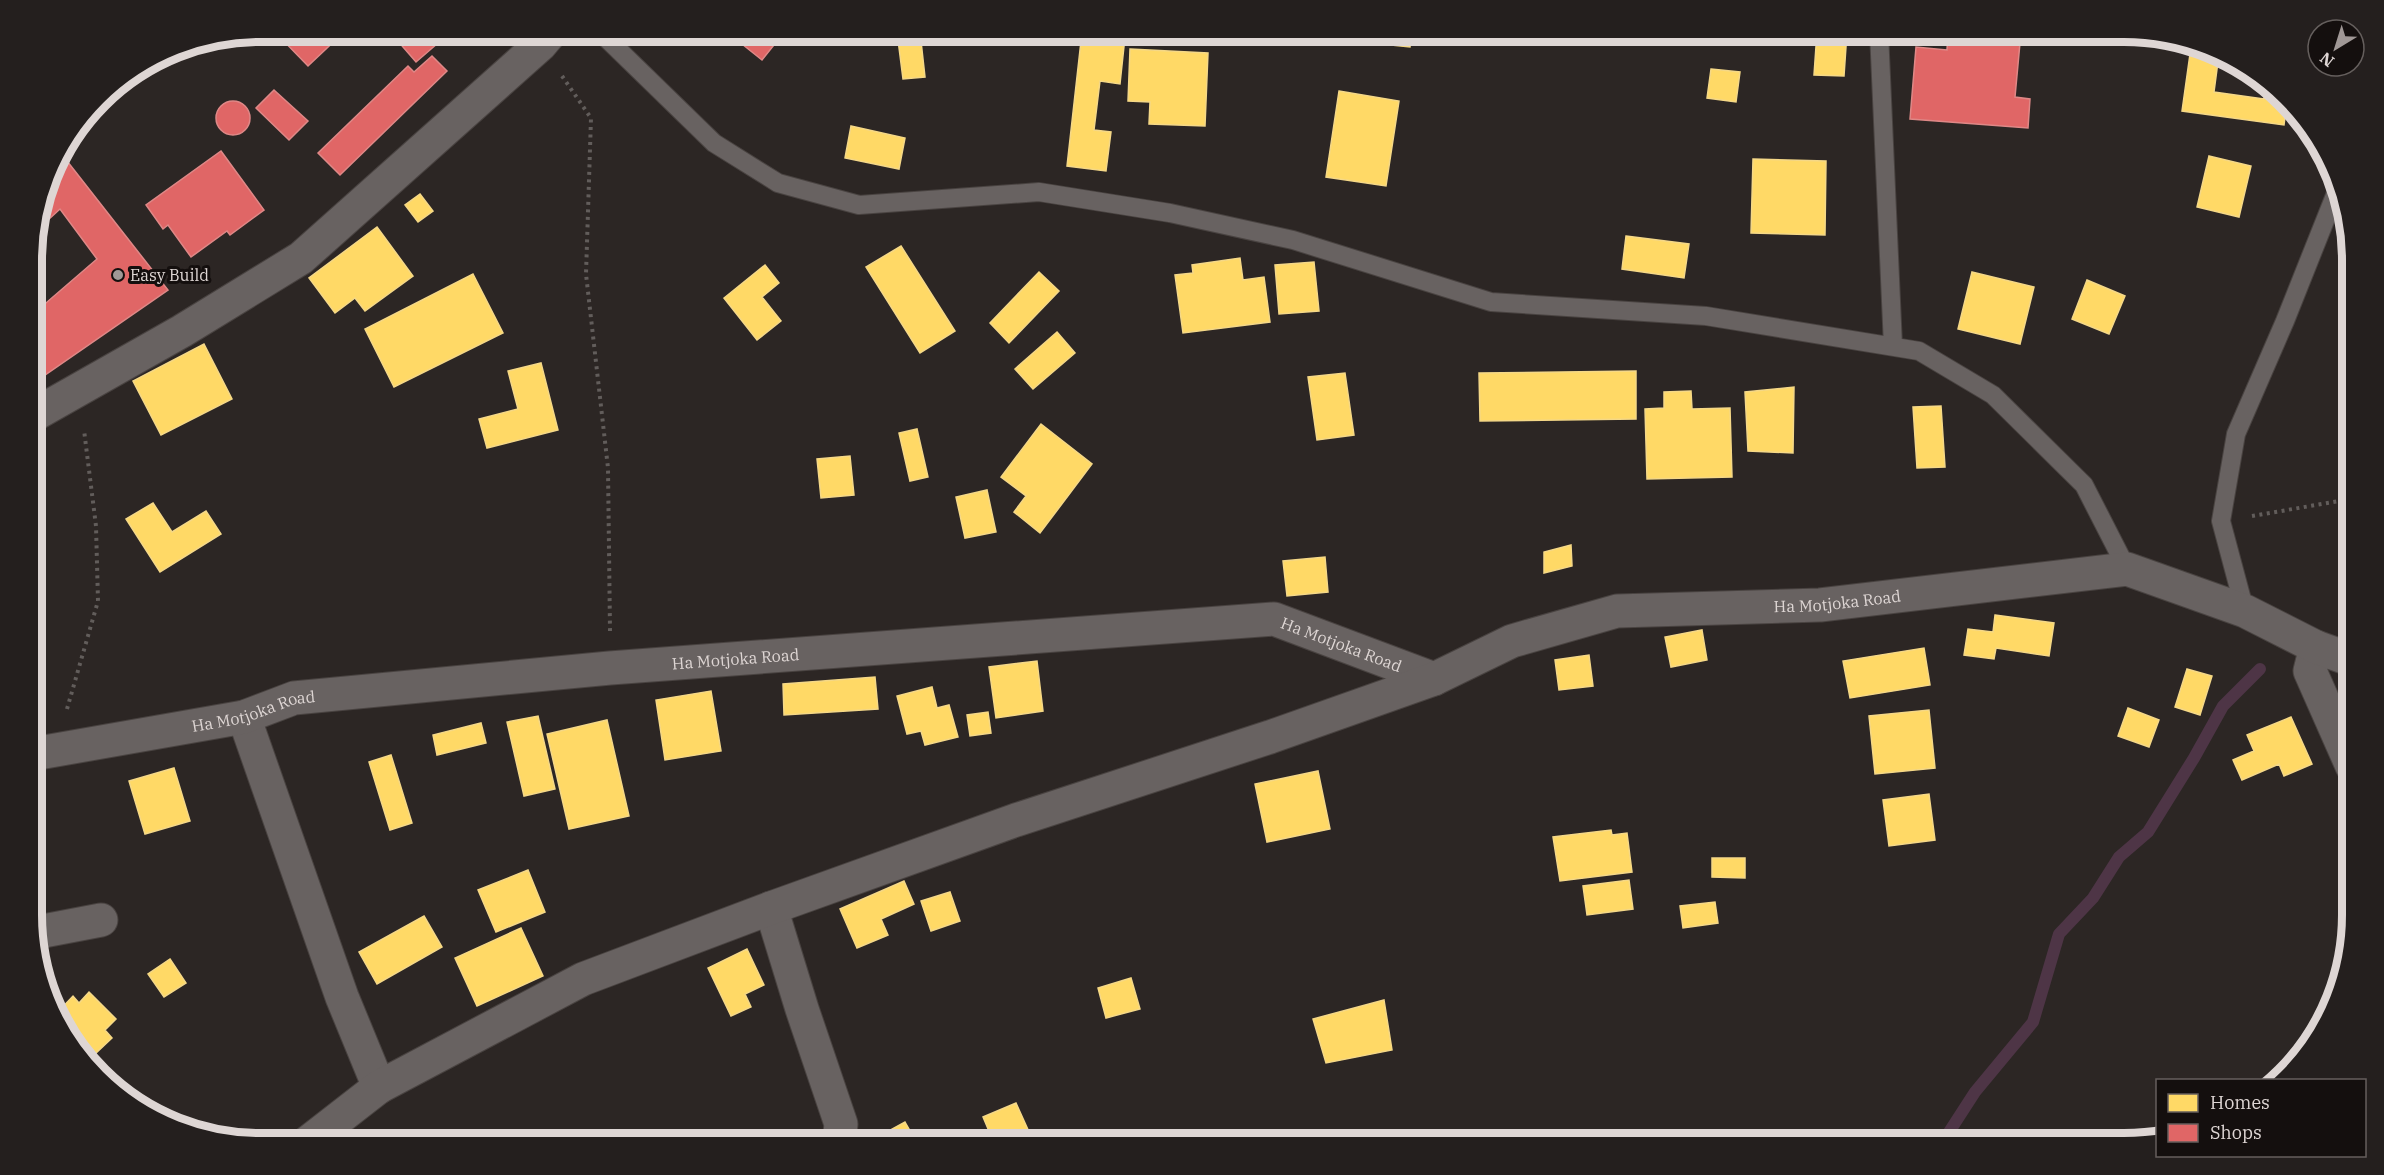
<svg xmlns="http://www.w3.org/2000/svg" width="2384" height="1175" viewBox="0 0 2384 1175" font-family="'IBM Plex Serif',serif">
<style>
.homes{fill:#ffd966;stroke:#f5d887;stroke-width:1.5}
.shops{fill:#e06666;stroke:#df8887;stroke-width:1.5}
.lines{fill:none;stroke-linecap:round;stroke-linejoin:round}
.stream{stroke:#4e3546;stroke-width:12}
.lane-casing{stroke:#494341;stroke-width:20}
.street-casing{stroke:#494341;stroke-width:35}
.path{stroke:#625d5b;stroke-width:4;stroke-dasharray:3 4.5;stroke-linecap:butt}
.lane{stroke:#686261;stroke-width:18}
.street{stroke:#686261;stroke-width:33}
.poi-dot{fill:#a09896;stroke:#140f0e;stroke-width:2}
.labels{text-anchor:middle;stroke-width:6;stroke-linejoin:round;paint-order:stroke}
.poi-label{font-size:16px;fill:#ded6d4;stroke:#140f0e;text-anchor:start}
.street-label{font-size:16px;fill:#ded6d4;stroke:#140f0e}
.rim{fill:none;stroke:#ded6d4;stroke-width:8}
</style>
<rect width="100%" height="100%" fill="#2c2624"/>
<!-- homes -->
<path class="homes" d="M 897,32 L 920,32 L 925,77 L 903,79 Z
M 1082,32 L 1125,37 L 1120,84 L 1100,81 L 1094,130 L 1111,132 L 1106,171 L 1067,166 Z
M 1323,32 L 1412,32 L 1410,47 L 1322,38 Z
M 1817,32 L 1847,32 L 1844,76 L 1814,75 Z
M 2191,47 L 2219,54 L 2214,92 L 2264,99 L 2266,83 L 2274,88 L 2287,102 L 2284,125 L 2182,111 Z
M 1130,49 L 1208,53 L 1205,126 L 1149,124 L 1150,102 L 1128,101 Z
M 1711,69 L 1740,72 L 1736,102 L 1707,98 Z
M 1339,91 L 1399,101 L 1386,186 L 1326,177 Z
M 851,126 L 905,138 L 899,169 L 845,158 Z
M 2209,156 L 2251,166 L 2239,217 L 2197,207 Z
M 1753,159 L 1826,161 L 1825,235 L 1751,233 Z
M 420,194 L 433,211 L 418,222 L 405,205 Z
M 377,227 L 413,276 L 365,311 L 355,298 L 335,313 L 309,278 Z
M 1626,236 L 1689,244 L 1684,278 L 1622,269 Z
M 901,246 L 955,331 L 920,353 L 866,267 Z
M 1240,258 L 1243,280 L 1264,277 L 1270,322 L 1183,333 L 1175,275 L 1193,273 L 1192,265 Z
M 1314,262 L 1319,311 L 1279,314 L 1275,265 Z
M 765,265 L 779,283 L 762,297 L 781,321 L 757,340 L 724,298 Z
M 1039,272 L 1059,291 L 1009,343 L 990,323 Z
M 1972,272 L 2034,287 L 2020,344 L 1958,329 Z
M 473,274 L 503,333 L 394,387 L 365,329 Z
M 2087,280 L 2125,296 L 2109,334 L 2072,319 Z
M 1057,332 L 1075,353 L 1033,389 L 1015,369 Z
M 204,344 L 232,399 L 161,435 L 133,381 Z
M 541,363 L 558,430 L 487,448 L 479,419 L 518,409 L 508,371 Z
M 1636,371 L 1636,419 L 1480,421 L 1479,373 Z
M 1345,373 L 1354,435 L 1317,440 L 1308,377 Z
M 1794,387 L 1793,453 L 1748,451 L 1745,392 Z
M 1691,391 L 1692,409 L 1730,408 L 1732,477 L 1647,479 L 1645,409 L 1664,408 L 1664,392 Z
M 1941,406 L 1945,467 L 1917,468 L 1913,407 Z
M 1041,424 L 1092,464 L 1040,533 L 1014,512 L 1026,496 L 1001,477 Z
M 917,429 L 928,477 L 910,481 L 899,433 Z
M 850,456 L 854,495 L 821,498 L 817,459 Z
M 987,490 L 996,532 L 965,538 L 956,497 Z
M 153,503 L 172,532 L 206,511 L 221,534 L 160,572 L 126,519 Z
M 1571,545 L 1572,566 L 1544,573 L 1544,552 Z
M 1325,557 L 1328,592 L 1287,596 L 1283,561 Z
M 1995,615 L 2054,623 L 2049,656 L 1996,648 L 1994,659 L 1964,655 L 1968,629 L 1993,632 Z
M 1702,630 L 1707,660 L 1671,667 L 1665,637 Z
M 1924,648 L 1930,685 L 1850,698 L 1843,661 Z
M 1589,655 L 1593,686 L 1559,690 L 1555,660 Z
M 1037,661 L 1043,711 L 996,718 L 989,667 Z
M 2187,669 L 2212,676 L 2200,715 L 2175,707 Z
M 875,677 L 878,709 L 784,715 L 783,684 Z
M 932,687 L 937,708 L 949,705 L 958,737 L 925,745 L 921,731 L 907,734 L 897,696 Z
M 711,691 L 721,751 L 665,760 L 656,700 Z
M 2128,708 L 2159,720 L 2149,747 L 2118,736 Z
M 1929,710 L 1935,768 L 1875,774 L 1869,716 Z
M 988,712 L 991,733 L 970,736 L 967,715 Z
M 538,716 L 555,789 L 524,796 L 507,722 Z
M 2291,717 L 2312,764 L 2284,776 L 2279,764 L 2242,780 L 2233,760 L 2254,751 L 2247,735 Z
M 607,720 L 629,816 L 569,829 L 547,734 Z
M 481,723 L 486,743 L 437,755 L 433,735 Z
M 391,755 L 412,823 L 390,830 L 369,762 Z
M 174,768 L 190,821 L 145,834 L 129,781 Z
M 1318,771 L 1330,829 L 1267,842 L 1255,784 Z
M 1929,794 L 1935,840 L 1889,846 L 1883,800 Z
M 1611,830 L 1612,835 L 1627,833 L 1632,872 L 1560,881 L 1553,837 Z
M 1712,858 L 1745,858 L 1745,878 L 1712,877 Z
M 528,870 L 545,912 L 496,932 L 478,890 Z
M 1629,880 L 1633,909 L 1587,915 L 1583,886 Z
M 904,881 L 914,904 L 881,919 L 888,935 L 857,948 L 840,909 Z
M 950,892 L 960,921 L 931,931 L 921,901 Z
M 1715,902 L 1718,923 L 1683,928 L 1680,906 Z
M 424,916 L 442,947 L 377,984 L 359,952 Z
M 521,928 L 543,976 L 477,1006 L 455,958 Z
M 747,949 L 764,985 L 745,994 L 751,1007 L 731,1016 L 708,968 Z
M 170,959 L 186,983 L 164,997 L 148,974 Z
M 1131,978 L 1140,1009 L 1106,1018 L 1098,988 Z
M 89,992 L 116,1019 L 105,1030 L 112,1038 L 94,1055 L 56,1014 L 73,996 L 79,1003 Z
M 1384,1000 L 1392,1050 L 1326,1063 L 1313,1019 Z
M 1016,1103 L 1034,1143 L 994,1143 L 983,1117 Z
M 905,1122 L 917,1143 L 877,1143 L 874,1139 Z"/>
<!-- shops -->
<path class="shops" d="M 275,32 L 344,32 L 308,66 Z
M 390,32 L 460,32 L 448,41 L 445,37 L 416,62 Z
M 727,32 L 767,32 L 778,40 L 762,60 Z
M 775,32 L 798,32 L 788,43 Z
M 1948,32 L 2021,32 L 2015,97 L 2030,99 L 2028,128 L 1910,119 L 1916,47 L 1947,50 Z
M 432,56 L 447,71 L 340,175 L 318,153 L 408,66 L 414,72 Z
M 274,90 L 308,121 L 289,140 L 256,108 Z
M216 118a17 17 0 1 1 34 0a17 17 0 1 1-34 0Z
M 221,151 L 264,210 L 230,235 L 227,231 L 191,257 L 168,225 L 163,229 L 146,205 Z
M 60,152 L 168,290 L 32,384 L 32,315 L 97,259 L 60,209 L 36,231 L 55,159 Z"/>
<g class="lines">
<!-- stream -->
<path class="stream" d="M 1942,1143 L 1975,1092 L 2033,1022 L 2059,934 L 2093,898 L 2119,857 L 2148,832 L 2194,758 L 2223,706 L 2260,669"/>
<defs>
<path id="lane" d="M 600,32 L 714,143 L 778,183 L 859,205 L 1039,192 L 1170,213 L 1293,240 L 1491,302 L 1706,316 L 1919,351 L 1993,395 L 2084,485 L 2127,569
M 1879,32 L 1893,346
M 2245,611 L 2221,521 L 2236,434 L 2285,321 L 2336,193"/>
<g id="street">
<path d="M 32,416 L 182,331 L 301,258 L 540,45 L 551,32"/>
<path d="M 2316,647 L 2310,671 L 2352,766"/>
<path d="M 244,717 L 342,997 L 379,1087"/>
<path id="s1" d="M 33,754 L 244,717 L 294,698 L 610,668 L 1274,619 L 1434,679"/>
<path d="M 771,908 L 802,1009 L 841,1124 L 839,1143"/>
<path d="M 33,933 L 101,920"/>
<path id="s2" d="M 307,1143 L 379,1087 L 583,979 L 771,908 L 1016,820 L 1270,737 L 1434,679 L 1512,641 L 1617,611 L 1820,605 L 2127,569 L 2245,611 L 2316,647 L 2352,660"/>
</g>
</defs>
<!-- lane casing -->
<use href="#lane" class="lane-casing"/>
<!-- street casing -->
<use href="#street" class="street-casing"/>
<!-- path -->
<path class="path" d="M 562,76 L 591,118 L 586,274 L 608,468 L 610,631
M 2252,516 L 2351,499
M 67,709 L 98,601 L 96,526 L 84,430"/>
<!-- lane -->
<use href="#lane" class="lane"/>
<!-- street -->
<use href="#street" class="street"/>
</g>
<!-- markers -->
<circle class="poi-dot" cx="118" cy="275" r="6"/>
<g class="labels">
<!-- poi labels -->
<g class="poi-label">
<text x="130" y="281">Easy Build</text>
</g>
<!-- street labels -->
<g class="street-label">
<text dy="6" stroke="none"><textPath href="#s2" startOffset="1641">Ha Motjoka Road</textPath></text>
<text dy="6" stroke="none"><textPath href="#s1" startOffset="1323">Ha Motjoka Road</textPath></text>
<text dy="6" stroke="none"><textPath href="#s1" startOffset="711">Ha Motjoka Road</textPath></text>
<text dy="6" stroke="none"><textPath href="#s1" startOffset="225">Ha Motjoka Road</textPath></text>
</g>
</g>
<!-- crop -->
<path d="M0 0H2384V1175H0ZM260 42H2124A218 218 0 0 1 2342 260V915A218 218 0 0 1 2124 1133H260A218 218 0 0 1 42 915V260A218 218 0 0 1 260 42Z" fill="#241f1e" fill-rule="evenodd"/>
<path class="rim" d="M260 42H2124A218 218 0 0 1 2342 260V915A218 218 0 0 1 2124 1133H260A218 218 0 0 1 42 915V260A218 218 0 0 1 260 42Z"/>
<!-- legend -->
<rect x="2156" y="1079" width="210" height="78" fill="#140f0e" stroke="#655f5d" stroke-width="1.5"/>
<rect x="2168" y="1094" width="30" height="18" fill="#ffd966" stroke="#655f5d" stroke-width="1.5"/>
<text x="2210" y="1109" font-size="18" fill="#ded6d4">Homes</text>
<rect x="2168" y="1124" width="30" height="18" fill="#e06666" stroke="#655f5d" stroke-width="1.5"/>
<text x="2210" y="1139" font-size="18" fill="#ded6d4">Shops</text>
<!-- north arrow -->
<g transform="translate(2336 48) rotate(218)"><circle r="28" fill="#140f0e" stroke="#655f5d" stroke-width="1.5"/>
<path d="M0-4.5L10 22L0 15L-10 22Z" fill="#a09896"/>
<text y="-9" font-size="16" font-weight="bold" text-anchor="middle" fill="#ded6d4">N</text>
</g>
</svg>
